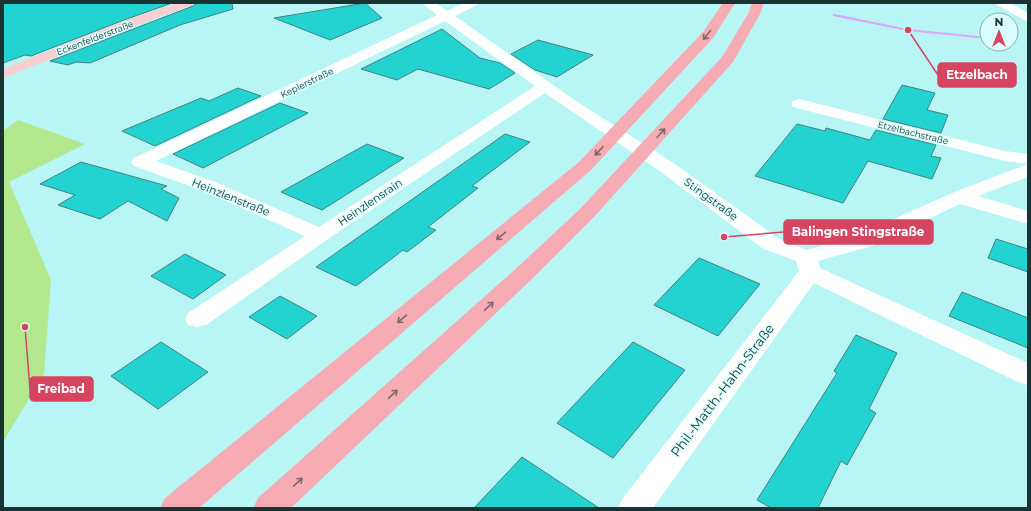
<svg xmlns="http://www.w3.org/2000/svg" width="1031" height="511" viewBox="0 0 1031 511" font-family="Montserrat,sans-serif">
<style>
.green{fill:#b3e88f}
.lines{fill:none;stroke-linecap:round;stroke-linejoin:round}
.stream{fill:#dea6fb;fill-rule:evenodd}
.building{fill:#22d3d1;stroke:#448180}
.minor{fill:#fff;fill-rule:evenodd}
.major{fill:#facdd1;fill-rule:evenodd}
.highway{fill:#f7abb2;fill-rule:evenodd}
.oneway{stroke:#7d696c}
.labels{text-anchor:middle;stroke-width:3;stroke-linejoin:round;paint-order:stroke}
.far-street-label{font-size:9px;fill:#193332;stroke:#d9fefd}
.street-label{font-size:11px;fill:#193332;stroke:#d9fefd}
.near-street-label{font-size:13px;fill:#193332;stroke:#d9fefd}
.leader{fill:none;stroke:#d54560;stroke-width:1.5}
.callout-dot{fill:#d54560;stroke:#d9fefd;stroke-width:1.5}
.callout{fill:#d54560;stroke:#d54560;stroke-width:1.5}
.callout-label{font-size:12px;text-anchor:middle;font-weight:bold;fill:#fff}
</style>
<rect width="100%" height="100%" fill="#b7f6f4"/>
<!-- green -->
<path class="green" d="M 18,120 L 85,144 L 9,182 L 51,280 L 44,374 L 3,442 L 3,131 Z"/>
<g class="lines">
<!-- stream -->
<path class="stream" d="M 835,14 L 908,29 L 987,37 L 987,39 L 908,31 L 833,16 L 833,14 Z"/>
</g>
<!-- building -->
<path class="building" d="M 3,3 L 172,3 L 124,20 L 31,56 L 25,55 L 3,63 Z
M 196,3 L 232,3 L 233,9 L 180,25 L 90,63 L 76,62 L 68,65 L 50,61 L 193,6 Z
M 365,3 L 382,18 L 330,40 L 274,18 Z
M 442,29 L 480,58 L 500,63 L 515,73 L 489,89 L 418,69 L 397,80 L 361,69 Z
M 538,40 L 593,55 L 557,77 L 535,70 L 511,54 Z
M 902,85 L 935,93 L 927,110 L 948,115 L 941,133 L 883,119 Z
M 238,88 L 261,96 L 155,146 L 122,131 L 201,98 L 209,101 Z
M 280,103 L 308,113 L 203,168 L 173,154 Z
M 797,124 L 825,131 L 826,128 L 870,140 L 876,130 L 936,145 L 931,156 L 941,158 L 932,179 L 868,161 L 843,203 L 755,176 Z
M 505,134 L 530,142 L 472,186 L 478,188 L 428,227 L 436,230 L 407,252 L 403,250 L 356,286 L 316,267 Z
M 367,144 L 404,158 L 322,210 L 281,192 Z
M 81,162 L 167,186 L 161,189 L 179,198 L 167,221 L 128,201 L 100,219 L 58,205 L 75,195 L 40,184 Z
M 996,239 L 1028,249 L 1028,272 L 988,258 Z
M 185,254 L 226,275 L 193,299 L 151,276 Z
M 699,258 L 760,284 L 718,336 L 654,305 Z
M 962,292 L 1028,318 L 1028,348 L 949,316 Z
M 280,296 L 317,316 L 287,339 L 249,317 Z
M 856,335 L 897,353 L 869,409 L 876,413 L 847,465 L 841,461 L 818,508 L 771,508 L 757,500 L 837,373 L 834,371 Z
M 161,342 L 208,372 L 158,409 L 111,376 Z
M 633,342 L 685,370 L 613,458 L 557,423 Z
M 522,457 L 599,508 L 474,508 Z"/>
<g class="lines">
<!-- minor -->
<path class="minor" d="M 422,3 L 436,3 L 447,11 L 464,3 L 479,3 L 477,5 L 455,16 L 576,101 L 675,164 L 778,238 L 807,250 L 856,236 L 952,193 L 1028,164 L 1028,177 L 978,196 L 1028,211 L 1028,224 L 960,204 L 872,246 L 818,261 L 820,268 L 1028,363 L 1028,385 L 1018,382 L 814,283 L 653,508 L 618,508 L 623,498 L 799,271 L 796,261 L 762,248 L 661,172 L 545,93 L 328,239 L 206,325 L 197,327 L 188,325 L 185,319 L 188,313 L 305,236 L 201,190 L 134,166 L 131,162 L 134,158 L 437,15 ZM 445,21 L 535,86 L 319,227 L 215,182 L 156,161 Z
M 995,3 L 1010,3 L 1028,13 L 1028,22 L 997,5 Z
M 799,99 L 1005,151 L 1028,154 L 1028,164 L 1005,161 L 793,107 L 791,104 L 793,101 Z"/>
<!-- major -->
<path class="major" d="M 177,3 L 194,3 L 192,5 L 132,27 L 3,78 L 3,69 L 124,21 Z"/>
<!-- highway -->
<path class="highway" d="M 723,3 L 735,3 L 713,38 L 591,170 L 199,508 L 160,508 L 165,498 L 579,162 L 703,32 Z
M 752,3 L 764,3 L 760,14 L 733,62 L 594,217 L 536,275 L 291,508 L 253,508 L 258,498 L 520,265 L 580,209 L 722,57 L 748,14 Z"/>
</g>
<!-- one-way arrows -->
<defs><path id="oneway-shaft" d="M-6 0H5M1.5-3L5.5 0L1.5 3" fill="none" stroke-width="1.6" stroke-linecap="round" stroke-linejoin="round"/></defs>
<g class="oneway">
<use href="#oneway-shaft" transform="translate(707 35) rotate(129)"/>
<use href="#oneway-shaft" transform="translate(661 133) rotate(-48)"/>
<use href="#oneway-shaft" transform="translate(599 151) rotate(133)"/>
<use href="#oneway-shaft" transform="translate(501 236) rotate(140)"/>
<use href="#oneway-shaft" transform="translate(489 306) rotate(-43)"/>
<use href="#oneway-shaft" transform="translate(402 319) rotate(140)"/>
<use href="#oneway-shaft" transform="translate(393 394) rotate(-43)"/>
<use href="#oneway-shaft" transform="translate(298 482) rotate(-43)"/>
</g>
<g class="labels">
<!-- far-street labels -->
<g class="far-street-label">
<text transform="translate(95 38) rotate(-21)" y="3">Eckenfelderstraße</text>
<text transform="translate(307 83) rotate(-26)" y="3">Keplerstraße</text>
<text transform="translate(913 133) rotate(14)" y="3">Etzelbachstraße</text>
</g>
<!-- street labels -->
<g class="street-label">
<text transform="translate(231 197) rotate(22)" y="4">Heinzlenstraße</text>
<text transform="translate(711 199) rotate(36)" y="4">Stingstraße</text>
<text transform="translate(370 202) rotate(-34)" y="4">Heinzlensrain</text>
</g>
<!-- near-street labels -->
<g class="near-street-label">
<text transform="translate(722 390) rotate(-53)" y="5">Phil.-Matth.-Hahn-Straße</text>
</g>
</g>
<!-- callouts -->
<path class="leader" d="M908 30L938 75M724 237L784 232M25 327L30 389"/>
<g class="callout-dot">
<circle cx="908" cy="30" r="4"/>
<circle cx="724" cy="237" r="4"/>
<circle cx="25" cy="327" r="4"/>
</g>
<g class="callout">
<rect x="938" y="63" width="78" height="24" rx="4"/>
<rect x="784" y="220" width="149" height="24" rx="4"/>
<rect x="30" y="377" width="63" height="24" rx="4"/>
</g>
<g class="callout-label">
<text x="977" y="79">Etzelbach</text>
<text x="858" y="236">Balingen Stingstraße</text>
<text x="61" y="393">Freibad</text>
</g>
<!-- border -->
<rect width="1031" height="511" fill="none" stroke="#193332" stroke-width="8"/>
<!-- north arrow -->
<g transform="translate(999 32)"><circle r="19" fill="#d9fefd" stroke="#8cadac"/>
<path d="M0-3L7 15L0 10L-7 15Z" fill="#d54560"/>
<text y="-6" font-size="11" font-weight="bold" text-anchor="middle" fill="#193332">N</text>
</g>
</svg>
